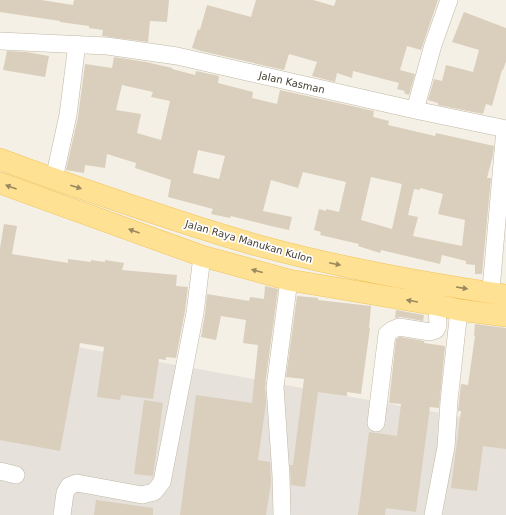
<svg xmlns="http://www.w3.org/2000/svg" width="506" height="515" viewBox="0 0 506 515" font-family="'DejaVu Sans',sans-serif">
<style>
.industrial{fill:#e6e1da}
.building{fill:#dacebc;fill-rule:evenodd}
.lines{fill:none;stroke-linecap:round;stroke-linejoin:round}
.minor-casing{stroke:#c1b8a6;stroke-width:18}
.major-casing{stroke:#f1c356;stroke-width:22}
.minor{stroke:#fff;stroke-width:17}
.major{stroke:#ffe193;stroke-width:21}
.oneway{fill:#9a885e}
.labels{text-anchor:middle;stroke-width:3.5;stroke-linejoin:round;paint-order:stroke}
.street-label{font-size:10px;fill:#474033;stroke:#fff}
</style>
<rect width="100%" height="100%" fill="#f4f0e5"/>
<!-- industrial -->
<path class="industrial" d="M 0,333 L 506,425 L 506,515 L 0,515 Z"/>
<!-- building -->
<path class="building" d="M 0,0 L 41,0 L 73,5 L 74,0 L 169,0 L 167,22 L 150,21 L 148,42 L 102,36 L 103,30 L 89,28 L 89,26 L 60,22 L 60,21 L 0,12 Z
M 256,0 L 313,0 L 334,6 L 336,0 L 438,0 L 421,50 L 407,46 L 400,70 L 415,74 L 409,95 L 404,93 L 405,91 L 397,89 L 399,83 L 353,71 L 352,78 L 337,73 L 335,82 L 312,76 L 317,62 L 289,54 L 284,70 L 201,51 L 192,48 L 198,29 L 200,30 L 207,5 L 251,17 Z
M 464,12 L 506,28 L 506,61 L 503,70 L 502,70 L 492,106 L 486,104 L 483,114 L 438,105 L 438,103 L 428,100 L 434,79 L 442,81 L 446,65 L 473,72 L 479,50 L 452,42 Z
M 7,51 L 26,52 L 49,56 L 45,77 L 3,70 Z
M 114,57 L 146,62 L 172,68 L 172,69 L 195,75 L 196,71 L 219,76 L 218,83 L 253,92 L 252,98 L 277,104 L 280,90 L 374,111 L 373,117 L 389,121 L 388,125 L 435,136 L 436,133 L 494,146 L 493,155 L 487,178 L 491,178 L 482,274 L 475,274 L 475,265 L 466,264 L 466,261 L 442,255 L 440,264 L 381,250 L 380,253 L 358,246 L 359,244 L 320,235 L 321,232 L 314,230 L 319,209 L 326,211 L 326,209 L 339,212 L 346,182 L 303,172 L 298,188 L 271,180 L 263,211 L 292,217 L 289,230 L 271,226 L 231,216 L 230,218 L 211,214 L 213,209 L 168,197 L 171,180 L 135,168 L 136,163 L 107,154 L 105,168 L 85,165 L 84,173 L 66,170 L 78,117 L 85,64 L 112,68 ZM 122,85 L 153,92 L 151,97 L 170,101 L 161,140 L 137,133 L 141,114 L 116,110 ZM 198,150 L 225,156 L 219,179 L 193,173 ZM 371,177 L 402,184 L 392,229 L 361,220 ZM 420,188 L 443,194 L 438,214 L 465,220 L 462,246 L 413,236 L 418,217 L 408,215 L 414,189 L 420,190 Z
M 4,224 L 17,226 L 12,254 L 68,263 L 68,259 L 91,262 L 91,260 L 105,262 L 105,260 L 124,263 L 122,270 L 177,275 L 176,286 L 188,287 L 185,311 L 176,358 L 166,357 L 166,360 L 159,359 L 153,399 L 121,395 L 120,400 L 97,397 L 104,347 L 80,343 L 60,451 L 0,440 L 0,248 Z
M 265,286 L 278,289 L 265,386 L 266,403 L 258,460 L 270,462 L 271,483 L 266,515 L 180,515 L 196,395 L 252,403 L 258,345 L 243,343 L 246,320 L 221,316 L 216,340 L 201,337 L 205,314 L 207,294 L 249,301 L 250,297 L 264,299 Z
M 297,296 L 318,298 L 318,300 L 371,306 L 369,328 L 370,328 L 361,394 L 347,392 L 347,396 L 318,392 L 305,487 L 291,485 L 290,465 L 293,465 L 304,379 L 286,377 Z
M 396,310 L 424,315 L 423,321 L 401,317 L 395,318 Z
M 475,324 L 506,328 L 506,449 L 483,446 L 477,491 L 451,488 L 461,411 L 458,411 L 461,384 L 468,385 L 475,336 L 474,335 Z
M 400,337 L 424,341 L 424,343 L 445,346 L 439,408 L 430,407 L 416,512 L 386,508 L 385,515 L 358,515 L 369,432 L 397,436 L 401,404 L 389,403 L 396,339 Z
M 144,400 L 163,403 L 153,476 L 134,474 Z
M 96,500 L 153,508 L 153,515 L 94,515 Z"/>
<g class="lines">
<defs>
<path id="minor" d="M 0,41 L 107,46 L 177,56 L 415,110 L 506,129
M 415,110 L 433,45 L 449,0
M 54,179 L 68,115 L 77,44
M 490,292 L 492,278 L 505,129
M 376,423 L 387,334 L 392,330 L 399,327 L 430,332 L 436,330 L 438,326 L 437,305
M 0,471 L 16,475
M 62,515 L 65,493 L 69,486 L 77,483 L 142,495 L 154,492 L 162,482 L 195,313 L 202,256
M 282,515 L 281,476 L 275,387 L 289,280
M 433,515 L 446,447 L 449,401 L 459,310"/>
<path id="major" d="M 0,159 C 50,178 100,195 151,212 C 187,224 224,236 260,246 C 341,268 424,283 506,295
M 0,183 L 202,256 L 289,280 L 437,305 L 459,310 L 506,316"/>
</defs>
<!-- minor casing -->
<use href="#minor" class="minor-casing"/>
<!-- major casing -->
<use href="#major" class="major-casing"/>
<!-- minor -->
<use href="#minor" class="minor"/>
<!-- major -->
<use href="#major" class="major"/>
</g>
<!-- one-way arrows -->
<defs><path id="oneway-solid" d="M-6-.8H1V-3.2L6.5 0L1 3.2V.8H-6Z"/></defs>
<g class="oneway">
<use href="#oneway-solid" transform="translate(11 187) rotate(-160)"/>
<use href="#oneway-solid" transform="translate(76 187) rotate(18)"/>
<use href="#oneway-solid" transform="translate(134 231) rotate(-160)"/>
<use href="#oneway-solid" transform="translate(335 264) rotate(12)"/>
<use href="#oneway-solid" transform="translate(257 271) rotate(-165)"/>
<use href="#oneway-solid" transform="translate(462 288) rotate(9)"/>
<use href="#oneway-solid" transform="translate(412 301) rotate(-170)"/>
</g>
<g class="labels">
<!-- street labels -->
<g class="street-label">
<text transform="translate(292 82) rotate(13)" y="4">Jalan Kasman</text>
<text transform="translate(249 241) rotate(16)" y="4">Jalan Raya Manukan Kulon</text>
</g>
</g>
</svg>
